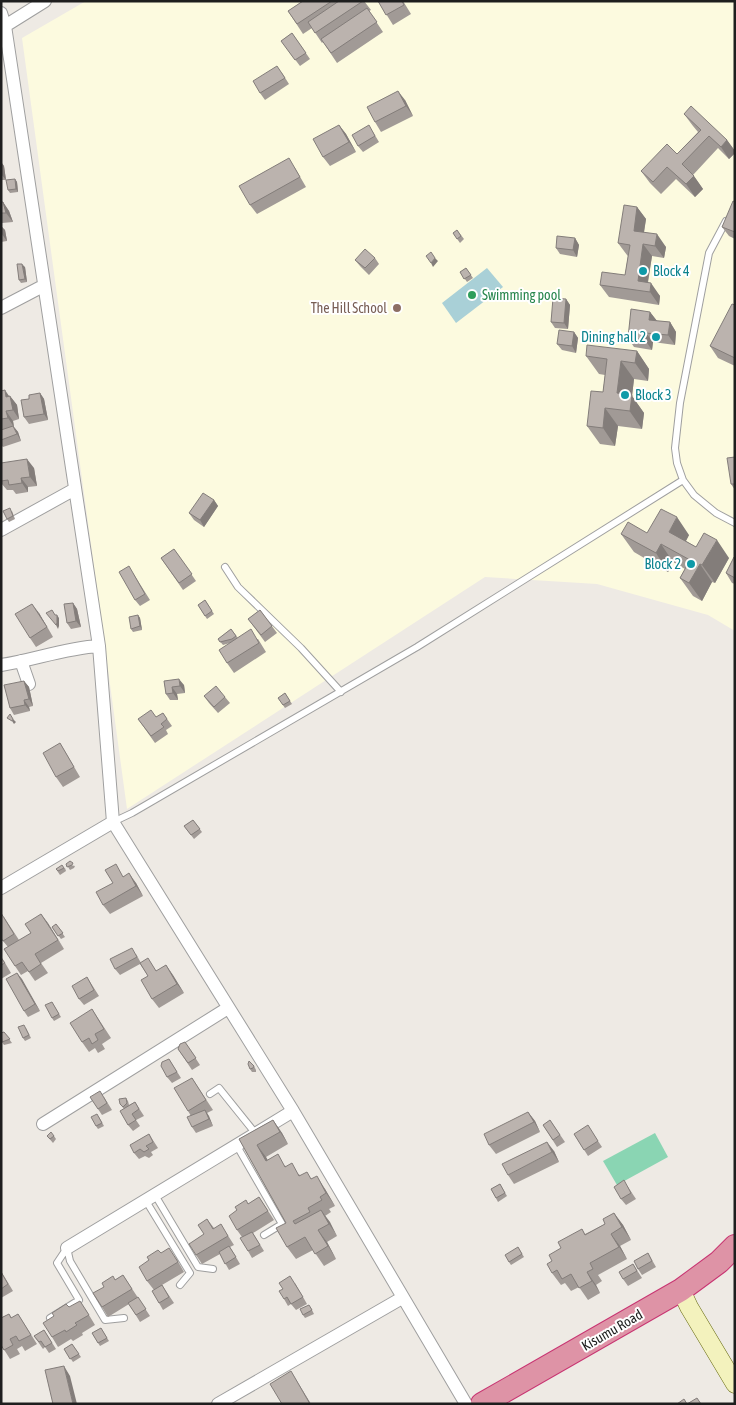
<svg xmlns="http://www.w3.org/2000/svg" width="736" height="1405" viewBox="0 0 736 1405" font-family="'Asap Condensed',sans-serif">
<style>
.education{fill:#fcfadf}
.pitch{fill:#8ad5b3}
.water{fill:#a9d0d7}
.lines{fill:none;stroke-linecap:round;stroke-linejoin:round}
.lane-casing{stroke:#9f9f9f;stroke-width:8}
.street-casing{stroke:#9f9f9f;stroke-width:14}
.secondary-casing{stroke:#666a0f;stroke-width:19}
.highway-casing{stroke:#c83572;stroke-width:24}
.lane{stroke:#fff;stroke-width:6}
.street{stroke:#fff;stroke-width:12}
.secondary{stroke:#f3f2bd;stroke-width:18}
.highway{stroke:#de93a6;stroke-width:22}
.wall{fill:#a19a96}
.shaded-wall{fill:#837d7a}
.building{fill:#bbb3ae;stroke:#837d7a}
.culture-dot{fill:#0f9aa8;stroke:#fff;stroke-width:2}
.leisure-dot{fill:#2e9e5b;stroke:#fff;stroke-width:2}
.education-dot{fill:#8d6e63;stroke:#fff;stroke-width:2}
.labels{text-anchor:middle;stroke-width:4;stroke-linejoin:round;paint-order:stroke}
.culture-label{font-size:14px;fill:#0d838f;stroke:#fff;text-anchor:start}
.leisure-label{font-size:14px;fill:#27864d;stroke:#fff;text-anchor:start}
.education-label{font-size:14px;fill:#785e54;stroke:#fff;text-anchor:end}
.street-label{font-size:14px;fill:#1e1e1e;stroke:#fff}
</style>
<rect width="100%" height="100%" fill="#eeeae4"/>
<!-- education -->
<path class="education" d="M 86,1 L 735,1 L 735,631 L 708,615 L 597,584 L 485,577 L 127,809 L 22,38 Z"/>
<!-- pitch -->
<path class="pitch" d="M 655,1133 L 668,1157 L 617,1185 L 603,1161 Z"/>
<!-- water -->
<path class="water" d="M 487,268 L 503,287 L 456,323 L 442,303 Z"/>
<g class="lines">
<defs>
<path id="lane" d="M 726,221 L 709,253 L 680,403 L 675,448 L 677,463 L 683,480 L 694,495 L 716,513 L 735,523
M 225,567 L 238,587 L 301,648 L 341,692
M 113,822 L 132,813 L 417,647 L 683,480
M 210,1094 L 219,1088 L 256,1134
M 237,1146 L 282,1224 L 264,1235
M 155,1195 L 198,1267 L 213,1269
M 146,1201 L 190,1273 L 180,1285
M 67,1248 L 70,1261 L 105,1320 L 124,1318
M 50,1318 L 79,1300 L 57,1263 L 67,1248"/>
<path id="street" d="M 1,13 L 5,26 L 99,646 L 113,822 L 293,1111 L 466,1404
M 5,26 L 45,1
M 1,308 L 43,286
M 1,530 L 75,489
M 21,661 L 29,684
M 1,665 C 34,660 65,648 99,646
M 1,888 L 113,822
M 43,1124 L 228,1008
M 67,1248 L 293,1111
M 218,1404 L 402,1298"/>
<path id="secondary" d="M 681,1290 L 689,1307 L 735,1384"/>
<path id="highway" d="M 482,1404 L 681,1290 L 719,1262 L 735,1246"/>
</defs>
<!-- lane casing -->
<use href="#lane" class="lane-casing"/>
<!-- street casing -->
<use href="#street" class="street-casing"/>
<!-- secondary casing -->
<use href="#secondary" class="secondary-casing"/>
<!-- highway casing -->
<use href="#highway" class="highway-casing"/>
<!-- lane -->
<use href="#lane" class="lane"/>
<!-- street -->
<use href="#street" class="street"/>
<!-- secondary -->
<use href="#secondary" class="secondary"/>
<!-- highway -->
<use href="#highway" class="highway"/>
</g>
<!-- wall -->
<path class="wall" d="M 303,1 L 364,1 L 371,10 L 369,11 L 383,32 L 337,63 L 323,42 L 322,43 L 312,28 L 303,34 L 288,11 Z
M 378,1 L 403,1 L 411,14 L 393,25 Z
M 292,33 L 310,59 L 300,66 L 281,41 Z
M 282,73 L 289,84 L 265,100 L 260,93 Z
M 405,100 L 413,116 L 381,132 L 375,122 Z
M 684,114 L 727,140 L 735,151 L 735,153 L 729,159 L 718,148 L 693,175 L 703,189 L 695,197 L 676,179 L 661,194 L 650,183 L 641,171 L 677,154 L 698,132 L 693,126 Z
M 339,125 L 346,134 L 356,152 L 330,166 L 323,157 Z
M 373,132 L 379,142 L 363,152 L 358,146 Z
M 1,162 L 4,166 L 6,180 L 1,180 Z
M 295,168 L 306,187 L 257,214 L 250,205 Z
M 15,179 L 17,182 L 18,192 L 10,193 L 8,190 Z
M 1,202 L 3,202 L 9,211 L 13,222 L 2,223 L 2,227 L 5,230 L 7,241 L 1,242 Z
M 735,202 L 735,239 L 729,236 L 722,227 Z
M 637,207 L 646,219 L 644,233 L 666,247 L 664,258 L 652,256 L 648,283 L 660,296 L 659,305 L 609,297 L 600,285 L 625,275 L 628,256 L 627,255 L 618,243 Z
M 457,230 L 464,239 L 460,243 L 453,233 Z
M 575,238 L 579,245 L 577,257 L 560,254 L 556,248 Z
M 375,258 L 379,264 L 369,275 L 360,266 L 355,260 Z
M 25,267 L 27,282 L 21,283 L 19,280 Z
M 466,268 L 473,278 L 467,282 L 460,272 Z
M 566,299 L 570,305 L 568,329 L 555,328 L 551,322 Z
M 735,305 L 735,366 L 718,358 L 710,346 Z
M 650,312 L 657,321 L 670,322 L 676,332 L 675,345 L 653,342 L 652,350 L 634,347 L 628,338 Z
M 574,332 L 578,338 L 576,353 L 562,350 L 557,344 Z
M 637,351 L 649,369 L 648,381 L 634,379 L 632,396 L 644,413 L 642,429 L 618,426 L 615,446 L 600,444 L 587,426 L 603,392 L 605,375 L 599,374 L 586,356 Z
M 1,391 L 9,396 L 10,396 L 17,405 L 19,419 L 13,421 L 14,427 L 18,432 L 21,441 L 3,447 L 1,445 Z
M 40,393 L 44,399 L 48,420 L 29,424 L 24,417 L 29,399 Z
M 735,457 L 735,490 L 731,484 Z
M 1,463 L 34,468 L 37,486 L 28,487 L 28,492 L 16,494 L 13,490 L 7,490 L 1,483 Z
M 214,500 L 218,506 L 204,527 L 194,520 L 189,513 Z
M 12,511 L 15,519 L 9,522 L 7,519 Z
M 647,533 L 689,535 L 686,541 L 696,547 L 729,558 L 715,583 L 712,582 L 702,601 L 693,596 L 680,578 L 685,569 L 673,562 L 668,572 L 634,552 L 621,534 Z
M 174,549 L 196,581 L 183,590 L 161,558 Z
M 735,557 L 735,584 L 732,583 L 726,573 Z
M 133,573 L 150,600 L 140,606 L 135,600 Z
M 205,600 L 214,614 L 207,619 L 198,605 Z
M 73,603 L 77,609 L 81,627 L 71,629 L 67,623 Z
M 260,610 L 277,633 L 265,642 L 248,619 Z
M 39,613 L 53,637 L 36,647 L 30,638 Z
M 138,615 L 140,618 L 142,630 L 133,632 L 131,629 Z
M 231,629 L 238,638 L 258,639 L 266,652 L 234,673 L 227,663 L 230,643 L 223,645 L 218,639 Z
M 24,681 L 29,687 L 33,706 L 29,707 L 30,711 L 14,715 L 10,708 Z
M 164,681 L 184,685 L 185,693 L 177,694 L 178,700 L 170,700 L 166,694 Z
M 285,693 L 292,704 L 285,708 L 278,698 Z
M 204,696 L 225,697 L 230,703 L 218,713 L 209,703 Z
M 163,713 L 172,726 L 166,730 L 168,734 L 155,743 L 138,719 L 156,717 Z
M 60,743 L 66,753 L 80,777 L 63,787 L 56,777 Z
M 193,820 L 202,832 L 194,839 L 184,826 Z
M 66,864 L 75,866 L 74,868 L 70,870 Z
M 65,868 L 66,871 L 60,875 L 56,869 Z
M 124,876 L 136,883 L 143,896 L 110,914 L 103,905 Z
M 41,914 L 64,949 L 41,963 L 48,973 L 35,981 L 28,971 L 21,975 L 15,966 L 31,933 Z
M 4,917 L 19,940 L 8,947 L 3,941 Z
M 56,924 L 65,937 L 61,939 L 52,927 Z
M 136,954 L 141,963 L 157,971 L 166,965 L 184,993 L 159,1008 L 152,999 L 148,976 L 140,964 L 120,975 L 115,969 Z
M 1,956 L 11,973 L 1,979 Z
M 17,973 L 40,1011 L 28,1017 L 24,1011 Z
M 87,977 L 99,996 L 84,1005 L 79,999 Z
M 52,1002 L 61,1017 L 54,1021 L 52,1018 Z
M 92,1009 L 111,1038 L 102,1044 L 105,1049 L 98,1053 L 95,1048 L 89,1052 L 82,1042 Z
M 26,1028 L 31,1038 L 25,1041 L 23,1038 Z
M 4,1032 L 12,1043 L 4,1045 L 2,1042 Z
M 185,1042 L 200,1065 L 192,1070 L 178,1049 Z
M 169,1059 L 181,1078 L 172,1083 L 167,1077 Z
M 254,1066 L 256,1070 L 256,1072 L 252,1072 L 250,1069 Z
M 192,1078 L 213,1110 L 207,1113 L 213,1126 L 196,1133 L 192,1127 L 191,1116 L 188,1111 Z
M 104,1097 L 112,1110 L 102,1115 L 98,1109 Z
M 126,1098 L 128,1101 L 129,1105 L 135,1102 L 144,1116 L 136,1120 L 140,1126 L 133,1131 L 128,1125 L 124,1109 L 120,1104 Z
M 528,1112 L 535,1121 L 540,1132 L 496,1154 L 489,1145 Z
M 99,1117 L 104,1126 L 98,1129 L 96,1126 Z
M 273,1120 L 282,1133 L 288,1144 L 266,1157 L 267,1160 L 286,1166 L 300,1175 L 312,1179 L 325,1189 L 335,1206 L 329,1209 L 331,1212 L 325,1216 L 337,1236 L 327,1242 L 336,1259 L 324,1266 L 313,1250 L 296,1259 L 287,1247 L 286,1223 L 239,1139 Z
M 550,1120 L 565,1142 L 557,1147 L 543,1125 Z
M 592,1132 L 602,1147 L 588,1156 L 574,1134 Z
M 149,1134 L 158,1148 L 151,1152 L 153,1155 L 149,1158 L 145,1156 L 139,1159 L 134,1153 Z
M 47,1136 L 54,1136 L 56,1139 L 53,1143 Z
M 554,1151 L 559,1162 L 514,1184 L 508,1175 Z
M 500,1184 L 507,1196 L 498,1202 L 491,1189 Z
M 628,1187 L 636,1199 L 626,1205 L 621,1199 Z
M 259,1197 L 274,1220 L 253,1233 L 264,1251 L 252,1258 L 248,1251 L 242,1237 L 237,1230 L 248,1204 Z
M 614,1213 L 623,1225 L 631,1240 L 620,1246 L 627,1259 L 598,1275 L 602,1281 L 596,1285 L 600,1293 L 588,1300 L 579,1287 L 571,1291 L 565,1283 L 561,1285 L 552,1273 L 552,1261 L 582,1229 L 585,1234 L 605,1224 Z
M 207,1219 L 214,1228 L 227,1234 L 234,1245 L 230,1247 L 240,1264 L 229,1270 L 220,1254 L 202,1264 L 196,1255 L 204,1234 Z
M 518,1247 L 524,1257 L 511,1265 L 509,1262 Z
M 161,1253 L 176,1258 L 184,1272 L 162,1285 L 174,1303 L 163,1310 L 159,1303 L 154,1290 L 147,1281 Z
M 648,1253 L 656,1267 L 642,1275 L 638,1269 Z
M 633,1264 L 642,1278 L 628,1286 L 623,1279 Z
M 1,1271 L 13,1291 L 1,1298 Z
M 123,1275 L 150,1316 L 140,1322 L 129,1304 L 108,1317 L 102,1307 L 115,1280 Z
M 295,1283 L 307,1304 L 296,1310 L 291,1304 L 288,1306 L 284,1299 Z
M 69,1307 L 86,1310 L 95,1325 L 82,1333 L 83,1335 L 73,1341 L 71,1339 L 58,1347 L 52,1337 Z
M 311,1308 L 314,1314 L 305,1318 L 303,1315 Z
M 9,1314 L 12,1318 L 18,1314 L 37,1344 L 25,1351 L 22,1346 L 17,1349 L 20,1354 L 10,1359 L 3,1348 L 1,1348 L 1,1318 Z
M 101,1328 L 109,1341 L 100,1346 L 92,1333 Z
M 44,1330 L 56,1349 L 49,1353 L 45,1347 L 43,1349 L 34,1336 Z
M 72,1344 L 81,1357 L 73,1362 L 64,1349 Z"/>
<!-- shaded-wall -->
<path class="shaded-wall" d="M 398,91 L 405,100 L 413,116 L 406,106 Z
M 339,125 L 346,134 L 356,152 L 349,142 Z
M 727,140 L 735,151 L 735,153 L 729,159 L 721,147 Z
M 1,162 L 4,166 L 6,180 L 1,174 Z
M 694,176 L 703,189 L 695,197 L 686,184 Z
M 15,179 L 17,182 L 18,192 L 16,189 Z
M 3,202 L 9,211 L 13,222 L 6,213 Z
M 637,207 L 646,219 L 642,243 L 634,231 Z
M 1,222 L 2,227 L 5,230 L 7,241 L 1,233 Z
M 657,234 L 666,247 L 664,258 L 655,246 Z
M 575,238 L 579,245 L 577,257 L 573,250 Z
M 643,244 L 652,256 L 646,292 L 638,281 Z
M 435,258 L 438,261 L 433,267 L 431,263 Z
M 22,264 L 25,267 L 27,282 L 25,279 Z
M 651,283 L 660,296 L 659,305 L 650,292 Z
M 566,299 L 570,305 L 568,329 L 564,323 Z
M 650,312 L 657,321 L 649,320 Z
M 670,322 L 676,332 L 675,345 L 668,335 Z
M 574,332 L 578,338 L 576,353 L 572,346 Z
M 646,333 L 653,342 L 652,350 L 645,340 Z
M 637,351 L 649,369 L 648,381 L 635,363 Z
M 621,361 L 634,379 L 632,396 L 644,413 L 642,429 L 617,393 Z
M 5,390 L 11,399 L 10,396 L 17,405 L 19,419 L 13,410 L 6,397 Z
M 40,393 L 44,399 L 48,420 L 44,414 Z
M 605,408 L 618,426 L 615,446 L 603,428 Z
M 6,411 L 13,421 L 14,427 L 18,432 L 21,441 L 17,434 L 14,427 L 8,418 Z
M 27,459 L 34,468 L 37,486 L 30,477 Z
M 21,478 L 28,487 L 28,492 L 22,483 Z
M 214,500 L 218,506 L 204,527 L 200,520 Z
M 677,517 L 689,535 L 681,550 L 669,532 Z
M 717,540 L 729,558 L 715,583 L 702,565 Z
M 661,544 L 673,562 L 668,572 L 656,553 Z
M 700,564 L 712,582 L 702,601 L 689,583 Z
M 73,603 L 77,609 L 81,627 L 76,621 Z
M 32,604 L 39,613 L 53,637 L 47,627 Z
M 57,615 L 59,618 L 59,626 L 58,629 L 56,625 Z
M 138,615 L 140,618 L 142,630 L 140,626 Z
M 179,679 L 184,685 L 185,693 L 180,686 Z
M 24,681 L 29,687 L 33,706 L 29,699 Z
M 172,687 L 177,694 L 178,700 L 173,693 Z
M 24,700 L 29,707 L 30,711 L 25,705 Z
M 13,719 L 16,722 L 14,724 L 12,721 Z
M 129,873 L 136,883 L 143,896 L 136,886 Z
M 41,914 L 48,923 L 64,949 L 58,940 Z
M 166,965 L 173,975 L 184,993 L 177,984 Z
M 17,973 L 22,979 L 40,1011 L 35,1004 Z
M 205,1110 L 209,1116 L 213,1126 L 209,1119 Z
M 528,1112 L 535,1121 L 540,1132 Z
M 273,1120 L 282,1133 L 288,1144 L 280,1132 Z
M 547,1142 L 554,1151 L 559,1162 L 552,1152 Z
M 257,1145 L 266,1157 L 275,1173 L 266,1161 Z
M 317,1176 L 325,1189 L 335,1206 L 326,1193 Z
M 321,1210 L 330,1222 L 337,1236 L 329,1224 Z
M 614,1213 L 623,1225 L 631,1240 L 622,1227 Z
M 318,1230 L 327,1242 L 336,1259 L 328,1246 Z
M 611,1234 L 620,1246 L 627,1259 L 619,1247 Z
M 587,1272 L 596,1285 L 600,1293 L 592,1281 Z
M 64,1366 L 70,1376 L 77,1404 L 73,1404 Z
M 291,1371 L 297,1381 L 311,1404 L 310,1404 Z"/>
<!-- building -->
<path class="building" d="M 303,1 L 332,1 L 297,24 L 288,11 Z
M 339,1 L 363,1 L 315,33 L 308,22 Z
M 378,1 L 402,1 L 404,5 L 386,15 Z
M 367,8 L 377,22 L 331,53 L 321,39 Z
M 292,33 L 306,53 L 295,60 L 281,41 Z
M 277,66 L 285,78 L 260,93 L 253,81 Z
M 398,91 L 406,106 L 375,122 L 367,107 Z
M 691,106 L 727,140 L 721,147 L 709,136 L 682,164 L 694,176 L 686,184 L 667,167 L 653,182 L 641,171 L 667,144 L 677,154 L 701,130 L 684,114 Z
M 339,125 L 349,142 L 323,157 L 313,139 Z
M 369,125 L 375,136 L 358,146 L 352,135 Z
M 289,158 L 300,177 L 250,205 L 239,186 Z
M 15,179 L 16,189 L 8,190 L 6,180 Z
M 733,201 L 735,202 L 735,232 L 722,227 Z
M 1,202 L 3,202 L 6,213 L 1,213 Z
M 624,205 L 637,207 L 634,231 L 657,234 L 655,246 L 643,244 L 638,281 L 651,283 L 650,292 L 600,285 L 602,272 L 625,275 L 630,245 L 618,243 Z
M 457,230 L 461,236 L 457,239 L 453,233 Z
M 557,236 L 575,238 L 573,250 L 556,248 Z
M 365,249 L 375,258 L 365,268 L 355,260 Z
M 431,252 L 435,258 L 431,263 L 426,256 Z
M 17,264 L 22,264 L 25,279 L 19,280 Z
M 466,268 L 471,275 L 464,279 L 460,272 Z
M 553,298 L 566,299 L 564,323 L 551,322 Z
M 732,304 L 735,305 L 735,358 L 710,346 Z
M 631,309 L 650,312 L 649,320 L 670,322 L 668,335 L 646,333 L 645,340 L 628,338 Z
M 559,330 L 574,332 L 572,346 L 557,344 Z
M 587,345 L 637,351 L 635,363 L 621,361 L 617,393 L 632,395 L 630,411 L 605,408 L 603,428 L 587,426 L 591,391 L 603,392 L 607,359 L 586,356 Z
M 5,390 L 6,397 L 10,396 L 13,410 L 6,411 L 8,418 L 1,419 L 1,391 Z
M 40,393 L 44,414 L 24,417 L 21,400 L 29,399 L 29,395 Z
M 13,426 L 17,434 L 1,440 L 1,430 Z
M 735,457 L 735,484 L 731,484 L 727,458 Z
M 27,459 L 30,477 L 21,478 L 22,483 L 9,485 L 8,480 L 1,481 L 1,463 Z
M 203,493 L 214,500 L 200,520 L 189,513 Z
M 10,508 L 13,516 L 7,519 L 3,511 Z
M 661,509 L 677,517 L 669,532 L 696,547 L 704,533 L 717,540 L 702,565 L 700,564 L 689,583 L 680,578 L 690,560 L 661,544 L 656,553 L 621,534 L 628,522 L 647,533 Z
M 174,549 L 192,574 L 179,583 L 161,558 Z
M 734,557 L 735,557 L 735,578 L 726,573 Z
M 129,566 L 145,594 L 135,600 L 119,572 Z
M 205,600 L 212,611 L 205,616 L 198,605 Z
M 73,603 L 76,621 L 67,623 L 64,604 Z
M 32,604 L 47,627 L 30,638 L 15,614 Z
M 52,610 L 55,615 L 57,615 L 57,623 L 56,625 L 46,613 Z
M 260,610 L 272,626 L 261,635 L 248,619 Z
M 138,615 L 140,626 L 131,629 L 129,617 Z
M 231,629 L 236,636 L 232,639 L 220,642 L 218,639 Z
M 251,629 L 259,643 L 227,663 L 219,650 Z
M 179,679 L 180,686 L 172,687 L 173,693 L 166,694 L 164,681 Z
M 24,681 L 29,699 L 24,700 L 25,705 L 10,708 L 4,685 Z
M 216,686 L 225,697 L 214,707 L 204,696 Z
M 285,693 L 290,701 L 283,705 L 278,698 Z
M 151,710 L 156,717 L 163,713 L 167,719 L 161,724 L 164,727 L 151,736 L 138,719 Z
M 10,714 L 13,719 L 12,721 L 7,718 Z
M 60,743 L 74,767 L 56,777 L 43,753 Z
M 193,820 L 200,829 L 191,835 L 184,826 Z
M 70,861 L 73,863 L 72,865 L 67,867 L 66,864 Z
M 116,864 L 123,877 L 129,873 L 136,886 L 103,905 L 96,892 L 113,883 L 105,870 Z
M 62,865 L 64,868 L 58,871 L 56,869 Z
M 1,913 L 14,934 L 3,941 L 1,938 Z
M 41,914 L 58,940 L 35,954 L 41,964 L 29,972 L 22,962 L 15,966 L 4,949 L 31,933 L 25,924 Z
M 56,924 L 63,933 L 58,936 L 52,927 Z
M 132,948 L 137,957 L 115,969 L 110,959 Z
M 1,958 L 5,963 L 1,965 Z
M 148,958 L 156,971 L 166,965 L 177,984 L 152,999 L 141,980 L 148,976 L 140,963 Z
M 17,973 L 35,1004 L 24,1011 L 6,979 Z
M 87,977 L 94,990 L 79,999 L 72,986 Z
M 52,1002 L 59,1014 L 52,1018 L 45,1005 Z
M 92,1009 L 104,1029 L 95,1034 L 98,1040 L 92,1044 L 89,1038 L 82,1042 L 70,1023 Z
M 24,1025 L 29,1035 L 23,1038 L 18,1027 Z
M 4,1032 L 10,1039 L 2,1042 L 1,1033 Z
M 185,1042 L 196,1058 L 188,1063 L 178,1049 L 180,1044 Z
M 169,1059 L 177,1072 L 167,1077 L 161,1066 L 162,1062 Z
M 249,1061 L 254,1066 L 253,1068 L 250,1069 L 248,1064 Z
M 192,1078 L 206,1100 L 188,1111 L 174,1088 Z
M 100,1091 L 107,1103 L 98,1109 L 90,1097 Z
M 126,1098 L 127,1103 L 123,1107 L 120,1104 L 119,1099 Z
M 135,1102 L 139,1109 L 132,1114 L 136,1120 L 128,1125 L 120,1111 Z
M 205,1110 L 209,1119 L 192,1127 L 187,1117 Z
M 528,1112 L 534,1122 L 489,1145 L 484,1134 Z
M 97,1114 L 102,1123 L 96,1126 L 91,1117 Z
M 273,1120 L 280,1132 L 257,1145 L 266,1161 L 278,1154 L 285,1167 L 292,1163 L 299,1176 L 307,1172 L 311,1179 L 317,1176 L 326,1193 L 320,1197 L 322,1200 L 308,1208 L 310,1212 L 293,1221 L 295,1224 L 321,1210 L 329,1224 L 318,1230 L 328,1246 L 315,1254 L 305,1237 L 287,1247 L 276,1228 L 286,1223 L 239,1139 Z
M 550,1120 L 560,1135 L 553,1140 L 543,1125 Z
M 588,1125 L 598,1141 L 584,1150 L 574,1134 Z
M 51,1132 L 54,1136 L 50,1139 L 47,1136 Z
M 149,1134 L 153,1142 L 146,1146 L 149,1149 L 144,1152 L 140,1149 L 134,1153 L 130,1145 Z
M 547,1142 L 552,1152 L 508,1175 L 502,1164 Z
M 624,1180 L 631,1193 L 621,1199 L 614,1187 Z
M 500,1184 L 505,1193 L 496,1198 L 491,1189 Z
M 259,1197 L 268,1211 L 237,1230 L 229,1216 L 237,1210 L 235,1207 L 246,1200 L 248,1204 Z
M 614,1213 L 622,1227 L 611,1234 L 619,1247 L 590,1263 L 593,1269 L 587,1272 L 592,1281 L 579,1288 L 571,1274 L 562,1279 L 557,1270 L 552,1273 L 547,1264 L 552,1261 L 549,1255 L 561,1248 L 558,1242 L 582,1229 L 585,1235 L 605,1224 L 603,1219 Z
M 207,1219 L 213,1229 L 221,1224 L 228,1236 L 196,1255 L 189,1244 L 204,1234 L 198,1225 Z
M 252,1232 L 260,1245 L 248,1251 L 240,1238 Z
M 229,1246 L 236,1257 L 225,1264 L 219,1252 Z
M 518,1247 L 522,1254 L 509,1262 L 505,1255 Z
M 169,1248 L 178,1262 L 147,1281 L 139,1267 L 149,1260 L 147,1257 L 158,1250 L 161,1253 Z
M 648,1253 L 652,1261 L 638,1269 L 634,1261 Z
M 633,1264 L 637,1271 L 623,1279 L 619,1272 Z
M 1,1272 L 8,1284 L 1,1289 Z
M 123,1275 L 132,1289 L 102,1307 L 93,1293 L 104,1287 L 102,1283 L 113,1276 L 115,1280 Z
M 290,1276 L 303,1297 L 291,1304 L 287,1297 L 284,1299 L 279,1291 L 283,1289 L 279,1283 Z
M 162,1285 L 169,1297 L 159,1303 L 152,1291 Z
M 138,1297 L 146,1309 L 136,1315 L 128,1303 Z
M 80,1301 L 89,1315 L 75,1323 L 77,1325 L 66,1332 L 65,1330 L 52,1337 L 43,1323 L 54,1316 L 52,1313 L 66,1304 L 69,1307 Z
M 309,1305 L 312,1310 L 303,1315 L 300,1309 Z
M 9,1314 L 11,1318 L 18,1314 L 31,1335 L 19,1341 L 16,1336 L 10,1339 L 13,1345 L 4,1350 L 1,1345 L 1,1318 Z
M 101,1328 L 107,1338 L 98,1343 L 92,1333 Z
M 44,1330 L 52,1343 L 45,1347 L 41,1341 L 39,1342 L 34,1336 Z
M 72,1344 L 79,1354 L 70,1359 L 64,1349 Z
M 64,1366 L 73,1404 L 53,1404 L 45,1370 Z
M 291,1371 L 310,1404 L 282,1404 L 270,1384 Z
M 697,1398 L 701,1404 L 687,1404 Z
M 684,1399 L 687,1404 L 677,1404 Z"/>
<!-- markers -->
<g class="culture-dot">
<circle cx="643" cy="271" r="5"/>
<circle cx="656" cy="337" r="5"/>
<circle cx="625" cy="395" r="5"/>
<circle cx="691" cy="564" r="5"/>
</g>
<circle class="leisure-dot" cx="472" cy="295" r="5"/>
<circle class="education-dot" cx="397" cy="308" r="5"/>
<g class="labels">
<!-- culture labels -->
<g class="culture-label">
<text x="653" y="276">Block 4</text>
<text x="646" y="342" text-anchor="end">Dining hall 2</text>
<text x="635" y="400">Block 3</text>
<text x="681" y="569" text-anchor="end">Block 2</text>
</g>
<!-- leisure labels -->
<g class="leisure-label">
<text x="482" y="300">Swimming pool</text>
</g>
<!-- education labels -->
<g class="education-label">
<text x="387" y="313">The Hill School</text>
</g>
<!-- street labels -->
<g class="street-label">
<text transform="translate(612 1330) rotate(-30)" y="5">Kisumu Road</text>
</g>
</g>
<!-- border -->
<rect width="736" height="1405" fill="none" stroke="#1e1e1e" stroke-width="5"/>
</svg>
